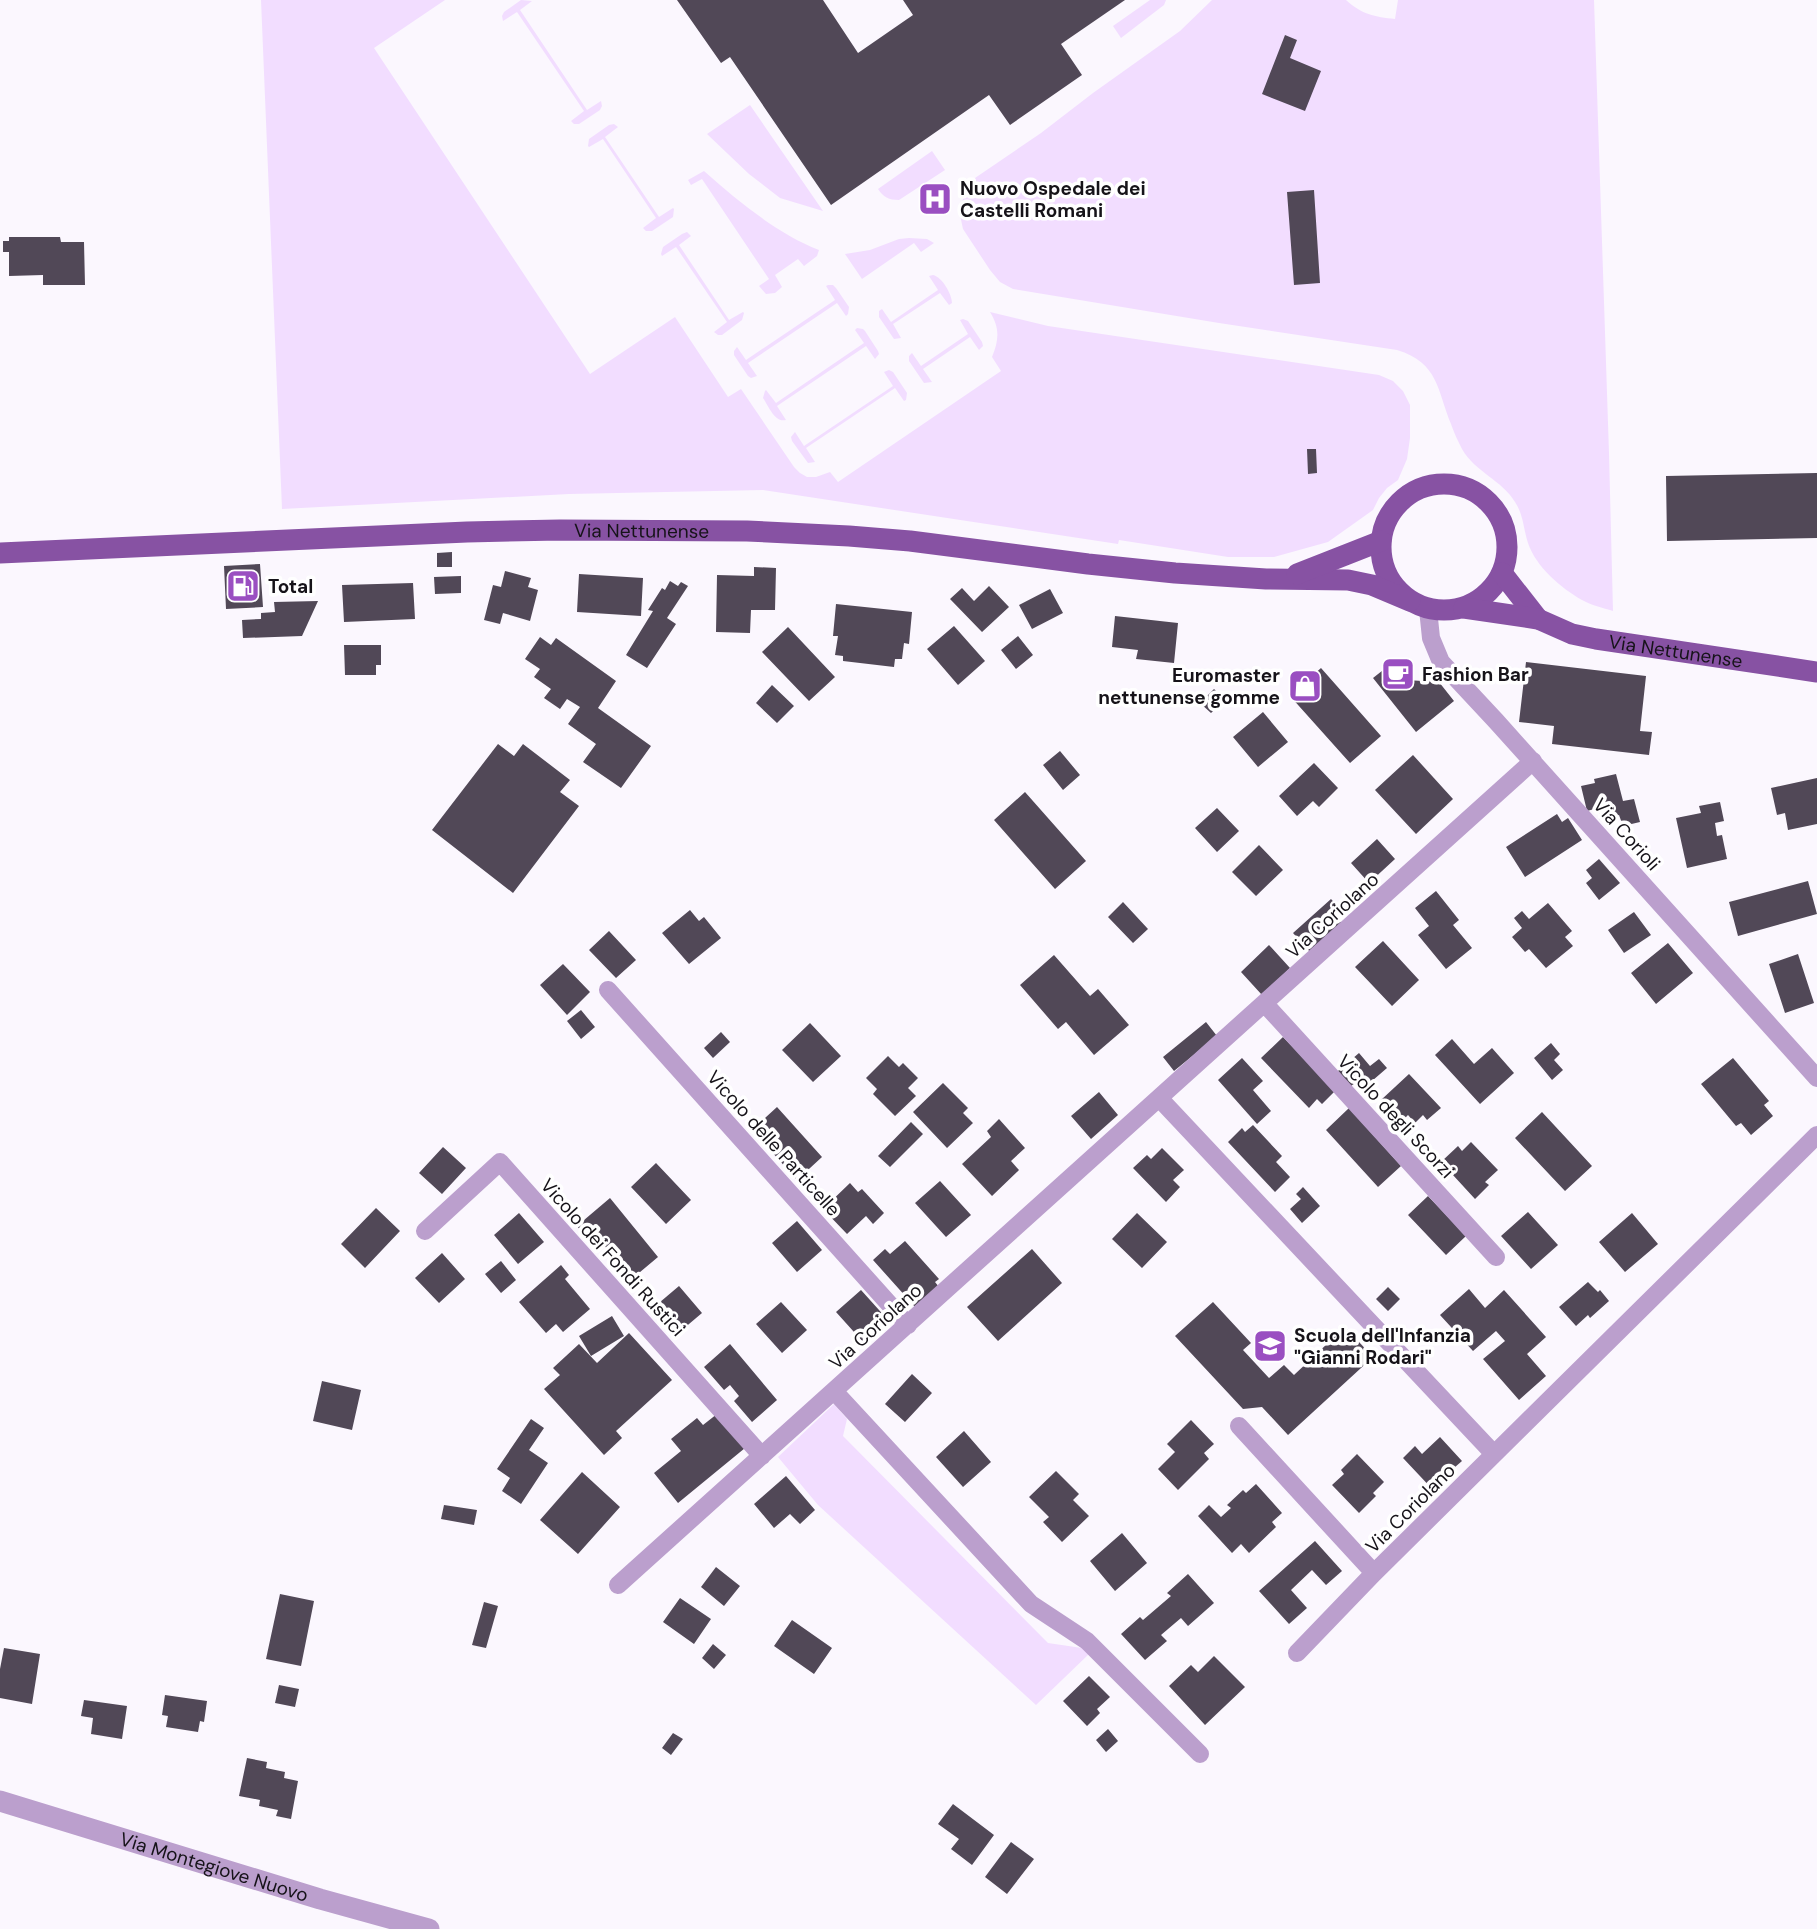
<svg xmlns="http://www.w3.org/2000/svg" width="1817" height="1929" viewBox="0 0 1817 1929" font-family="'DM Sans',sans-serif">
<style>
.green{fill:#f2ddff}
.building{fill:#514857}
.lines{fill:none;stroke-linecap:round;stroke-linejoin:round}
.minor{stroke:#bb9fcd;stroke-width:18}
.tertiary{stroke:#bb9fcd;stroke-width:21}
.primary{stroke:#8752a3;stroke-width:21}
.labels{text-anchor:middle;stroke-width:7;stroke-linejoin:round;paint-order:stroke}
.poi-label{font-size:19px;font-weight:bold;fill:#161319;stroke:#fff;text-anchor:start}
.street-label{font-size:19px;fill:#161319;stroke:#fff}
</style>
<rect width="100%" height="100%" fill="#fbf7fe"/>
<!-- green -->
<path class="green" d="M 261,0 L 445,0 L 374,48 L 590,374 L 675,317 L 728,397 L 741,389 L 794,467 L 800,473 L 807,477 L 816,477 L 830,472 L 838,482 L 1001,371 L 992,357 C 999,340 1000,328 990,312 L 1048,326 L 1379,375 L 1393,381 L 1403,391 L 1410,405 L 1410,438 L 1407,459 L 1398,480 L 1387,488 L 1379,498 L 1373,510 L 1328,542 L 1274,557 L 1228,557 L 1119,540 L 1118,544 L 763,490 L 569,494 L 282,509 Z
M 521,0 L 532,1 L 520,10 L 587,110 L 601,101 L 602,106 L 600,110 L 579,124 L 574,124 L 571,121 L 584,111 L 517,12 L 503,21 L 502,16 L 504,12 Z
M 1150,0 L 1166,0 L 1164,5 L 1121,38 L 1113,26 Z
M 1212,0 L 1346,0 C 1361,14 1375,17 1395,19 L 1398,0 L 1594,0 L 1609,453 L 1613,611 C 1603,608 1591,605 1582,600 C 1561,588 1536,567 1528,543 C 1523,528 1524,516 1515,502 C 1502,480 1475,472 1462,449 C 1458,441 1454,433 1451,424 C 1437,390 1439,363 1397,350 L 1219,323 L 1013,289 L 1000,282 L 990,270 L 963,229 L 960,215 L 962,202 L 967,189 L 975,178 L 1041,133 L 1093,93 L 1180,31 Z
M 750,105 L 823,211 L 780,198 L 749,174 L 707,134 Z
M 614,124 L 618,127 L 605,137 L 659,217 L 673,208 L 674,209 L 673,217 L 652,231 L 646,231 L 643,228 L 656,218 L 603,139 L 589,147 L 588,146 L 589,139 L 609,125 Z
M 932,151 L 945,170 L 899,200 C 889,200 883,197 878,189 Z
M 704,171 C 738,201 776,233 819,250 L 817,256 L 804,266 L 798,259 L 775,275 L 782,287 L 775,293 L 766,294 L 759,286 L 769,279 L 702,179 L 691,185 L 688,180 Z
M 687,232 L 691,236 L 679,245 L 729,320 L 743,312 L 744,313 L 742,320 L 722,335 L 718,335 L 714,332 L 727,322 L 676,247 L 662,256 L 661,254 L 663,247 L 682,234 Z
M 909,238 L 927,239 L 934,243 L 921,252 L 914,243 L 862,279 L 845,254 L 870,250 L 899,239 Z
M 933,275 C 942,277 952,294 952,303 L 949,305 L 940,293 L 893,324 L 901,338 L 894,339 L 879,317 L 879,311 L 882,309 L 891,322 L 938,290 L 929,276 Z
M 828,285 L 833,285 L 836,288 L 849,307 L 848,314 L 846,316 L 837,303 L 748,363 L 757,376 L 751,378 L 748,376 L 734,355 L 734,351 L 737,347 L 746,360 L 835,300 L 826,286 Z
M 963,319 L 968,321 L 982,342 L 983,346 L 979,350 L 970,337 L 923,369 L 932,382 L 924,383 L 909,361 L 909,356 L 912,353 L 921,366 L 968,334 L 960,320 Z
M 857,328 L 863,329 L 865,331 L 878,351 L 879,354 L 875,359 L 866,346 L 777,406 L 786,420 C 775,423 769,407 763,398 L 765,391 L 766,390 L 776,403 L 864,343 L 855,330 Z
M 889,370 L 893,372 L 907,393 L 906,400 L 904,401 L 895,388 L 806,448 L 815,462 L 808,463 L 792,441 L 791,437 L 795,432 L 804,446 L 893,386 L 884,372 Z
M 834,1404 L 847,1419 L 843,1436 L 1048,1643 L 1082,1648 L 1089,1654 L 1036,1705 L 818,1505 L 778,1457 Z"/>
<!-- building -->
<path class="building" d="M 677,0 L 823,0 L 858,53 L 913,15 L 903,0 L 1125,0 L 1061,44 L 1082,75 L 1010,125 L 989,95 L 831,205 L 730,57 L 721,63 Z
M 1285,35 L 1297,40 L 1290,58 L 1321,71 L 1305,111 L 1262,94 Z
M 1314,190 L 1320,283 L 1294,285 L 1287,192 Z
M 9,237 L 60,237 L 61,242 L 84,242 L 85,285 L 43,285 L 43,275 L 9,276 L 9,252 L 3,252 L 3,241 L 9,241 Z
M 1307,449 L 1316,449 L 1317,473 L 1308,474 Z
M 1817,473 L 1817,538 L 1667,541 L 1666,476 Z
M 452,552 L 452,567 L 437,567 L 437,553 Z
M 260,564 L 263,607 L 226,609 L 224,566 Z
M 754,567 L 776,568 L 775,610 L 751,610 L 750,633 L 716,632 L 717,575 L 754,576 Z
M 505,571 L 531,578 L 528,587 L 538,590 L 530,621 L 503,613 L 500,624 L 484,620 L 493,585 L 501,587 Z
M 579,574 L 643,578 L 641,616 L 577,612 Z
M 461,576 L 461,593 L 435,594 L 434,577 Z
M 670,581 L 678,586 L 681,582 L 688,586 L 667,618 L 676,624 L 647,668 L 626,655 L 653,611 L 648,610 L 662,588 L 665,590 Z
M 413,583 L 415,619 L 344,622 L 342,585 Z
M 989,586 L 1009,607 L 982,632 L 950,599 L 962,588 L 974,601 Z
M 1050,589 L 1063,613 L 1032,629 L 1019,605 Z
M 318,601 L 302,636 L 243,638 L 242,620 L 261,619 L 261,613 L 275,612 L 274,602 Z
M 836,604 L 912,612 L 909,644 L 904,643 L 902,659 L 895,659 L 894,667 L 843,661 L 843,656 L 835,655 L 838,636 L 833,636 Z
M 1115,616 L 1178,623 L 1174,663 L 1136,659 L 1138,650 L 1112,647 Z
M 954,626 L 985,661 L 958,685 L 927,649 Z
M 788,627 L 835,677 L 809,701 L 762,652 Z
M 1018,636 L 1033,655 L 1016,669 L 1001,650 Z
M 540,637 L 551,645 L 556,638 L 616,681 L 598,708 L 651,746 L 621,788 L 583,762 L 596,744 L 568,724 L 580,707 L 567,699 L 560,709 L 544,698 L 551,689 L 534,677 L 540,669 L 525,659 Z
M 344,645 L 381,645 L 381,665 L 376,665 L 376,675 L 345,675 Z
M 1526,662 L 1646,676 L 1640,731 L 1652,732 L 1649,755 L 1552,744 L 1554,726 L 1519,722 Z
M 1392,663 L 1406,680 L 1439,682 L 1454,701 L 1416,732 L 1373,678 Z
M 1321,668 L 1381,736 L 1350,763 L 1290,696 Z
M 772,685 L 794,706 L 777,723 L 756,703 Z
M 1214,689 L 1225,699 L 1211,713 L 1200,703 Z
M 1263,712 L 1288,742 L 1258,767 L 1233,737 Z
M 498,744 L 514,756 L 523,744 L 570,780 L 560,792 L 579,806 L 513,893 L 432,830 Z
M 1060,751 L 1080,775 L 1063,790 L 1043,765 Z
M 1413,755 L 1453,799 L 1416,834 L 1375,790 Z
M 1314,763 L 1338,788 L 1319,807 L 1313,801 L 1297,816 L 1279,796 Z
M 1616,774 L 1623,801 L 1634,799 L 1640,822 L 1623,826 L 1619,815 L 1600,820 L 1598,808 L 1587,811 L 1581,786 L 1595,783 L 1594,779 Z
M 1817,778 L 1817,824 L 1788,830 L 1785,813 L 1777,815 L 1771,788 Z
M 1025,792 L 1086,861 L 1055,889 L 994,820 Z
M 1720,802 L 1724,821 L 1715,823 L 1717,836 L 1722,835 L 1727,859 L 1687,868 L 1676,818 L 1701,813 L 1699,806 Z
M 1217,808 L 1239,831 L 1217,852 L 1195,828 Z
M 1557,814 L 1562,822 L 1568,818 L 1582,840 L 1525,877 L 1506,847 Z
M 1377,839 L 1395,859 L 1369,883 L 1351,863 Z
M 1259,845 L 1283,870 L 1256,896 L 1232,872 Z
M 1599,859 L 1620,883 L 1599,900 L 1586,883 L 1592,878 L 1586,870 Z
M 1808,881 L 1817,914 L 1738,936 L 1729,902 Z
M 1436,891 L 1459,920 L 1453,925 L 1472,948 L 1446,969 L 1418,935 L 1429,926 L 1415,908 Z
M 1331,899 L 1340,909 L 1334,914 L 1343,925 L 1311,953 L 1293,933 Z
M 1123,902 L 1148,929 L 1133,943 L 1108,917 Z
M 1548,903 L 1572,931 L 1565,937 L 1573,946 L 1546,968 L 1529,949 L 1525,952 L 1512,937 L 1522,928 L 1514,918 L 1522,911 L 1529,919 Z
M 690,910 L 699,921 L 704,917 L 721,938 L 689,964 L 662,933 Z
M 1634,912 L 1651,935 L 1624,953 L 1608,930 Z
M 609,931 L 636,960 L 616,978 L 589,950 Z
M 1383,941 L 1419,980 L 1392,1006 L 1355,967 Z
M 1668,943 L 1693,973 L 1656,1004 L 1631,973 Z
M 1269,945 L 1290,968 L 1262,995 L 1241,972 Z
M 1798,954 L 1814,1003 L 1785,1013 L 1769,964 Z
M 1054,955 L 1090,996 L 1098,989 L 1129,1025 L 1094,1055 L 1066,1022 L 1058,1029 L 1020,985 Z
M 563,964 L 590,992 L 567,1015 L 540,985 Z
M 581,1010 L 595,1027 L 581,1039 L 567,1021 Z
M 1206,1022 L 1217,1036 L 1174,1071 L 1163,1057 Z
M 810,1023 L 841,1056 L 813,1082 L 782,1050 Z
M 721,1032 L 730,1042 L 713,1058 L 704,1048 Z
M 1283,1037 L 1335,1091 L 1322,1104 L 1317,1099 L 1309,1108 L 1261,1058 Z
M 1452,1039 L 1474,1064 L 1492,1048 L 1514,1073 L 1480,1104 L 1435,1055 Z
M 1551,1043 L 1560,1054 L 1554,1060 L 1563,1070 L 1552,1080 L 1534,1058 Z
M 1359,1053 L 1370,1066 L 1379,1059 L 1387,1068 L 1365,1087 L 1359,1080 L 1351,1086 L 1338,1071 Z
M 888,1056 L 899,1067 L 903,1063 L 918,1078 L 908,1088 L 916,1096 L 895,1116 L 873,1094 L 877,1089 L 866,1078 Z
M 1242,1058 L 1263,1081 L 1253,1090 L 1271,1111 L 1257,1124 L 1218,1080 Z
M 1733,1058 L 1769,1101 L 1764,1105 L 1773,1116 L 1751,1135 L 1741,1123 L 1736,1126 L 1701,1084 Z
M 1409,1074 L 1441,1108 L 1427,1120 L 1423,1115 L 1415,1123 L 1408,1115 L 1401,1122 L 1381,1100 Z
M 943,1083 L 968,1108 L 963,1113 L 973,1123 L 947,1148 L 913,1112 Z
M 1099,1092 L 1118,1115 L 1091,1139 L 1071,1116 Z
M 777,1107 L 822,1157 L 797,1180 L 752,1130 Z
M 1349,1108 L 1401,1166 L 1378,1187 L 1326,1130 Z
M 1542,1112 L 1592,1166 L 1565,1191 L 1515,1138 Z
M 999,1119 L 1025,1148 L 1011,1161 L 1019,1170 L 992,1196 L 962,1164 L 991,1137 L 987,1131 Z
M 911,1122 L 923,1134 L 890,1167 L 878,1156 Z
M 1253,1125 L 1282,1156 L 1276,1162 L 1290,1177 L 1275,1192 L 1228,1142 L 1242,1128 L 1245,1132 Z
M 1471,1142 L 1498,1170 L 1485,1182 L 1489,1185 L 1475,1199 L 1441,1162 L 1458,1146 L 1462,1151 Z
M 443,1147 L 466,1168 L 442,1194 L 419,1173 Z
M 1162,1148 L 1184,1170 L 1173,1180 L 1180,1187 L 1166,1202 L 1133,1168 L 1147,1155 L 1151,1159 Z
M 656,1163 L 691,1200 L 666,1224 L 631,1187 Z
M 940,1181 L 971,1215 L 946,1237 L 915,1203 Z
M 850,1183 L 858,1192 L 862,1189 L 884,1213 L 873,1224 L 866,1216 L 847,1234 L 823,1209 Z
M 1303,1187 L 1320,1206 L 1302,1223 L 1290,1209 L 1301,1199 L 1296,1194 Z
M 1428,1196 L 1466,1236 L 1446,1255 L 1408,1215 Z
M 610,1198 L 658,1257 L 627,1283 L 609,1262 L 614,1257 L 603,1244 L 596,1249 L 577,1226 Z
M 376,1208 L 400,1231 L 365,1268 L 341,1244 Z
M 1528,1212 L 1558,1245 L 1531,1269 L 1501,1236 Z
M 519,1213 L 544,1242 L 518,1264 L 494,1235 Z
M 1137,1213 L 1167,1242 L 1142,1268 L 1112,1239 Z
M 1632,1213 L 1658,1244 L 1625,1272 L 1599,1242 Z
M 797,1221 L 822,1250 L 797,1272 L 772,1243 Z
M 905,1241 L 939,1279 L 935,1282 L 939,1287 L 916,1308 L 873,1260 L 885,1249 L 890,1254 Z
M 1032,1249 L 1062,1283 L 998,1341 L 967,1307 Z
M 442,1253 L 465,1279 L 439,1303 L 415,1278 Z
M 501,1261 L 516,1280 L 501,1293 L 485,1274 Z
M 561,1265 L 569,1275 L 565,1279 L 590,1309 L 563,1332 L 556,1324 L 546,1333 L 519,1302 Z
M 1588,1282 L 1598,1292 L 1600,1290 L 1609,1301 L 1590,1318 L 1588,1315 L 1576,1326 L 1559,1307 Z
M 679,1286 L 702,1313 L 676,1335 L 653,1308 Z
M 1388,1287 L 1400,1299 L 1388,1311 L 1376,1299 Z
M 1469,1289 L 1485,1308 L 1504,1290 L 1546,1337 L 1527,1354 L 1546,1376 L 1519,1400 L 1483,1359 L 1505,1341 L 1496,1331 L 1473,1351 L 1440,1315 Z
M 861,1290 L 888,1320 L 863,1342 L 836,1312 Z
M 781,1302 L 807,1330 L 782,1353 L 756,1324 Z
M 1213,1302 L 1251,1343 L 1243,1350 L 1269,1378 L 1284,1365 L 1294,1375 L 1345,1327 L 1373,1357 L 1288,1435 L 1262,1407 L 1243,1409 L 1175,1336 Z
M 612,1316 L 624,1336 L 591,1356 L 579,1336 Z
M 629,1333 L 672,1380 L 616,1431 L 622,1438 L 604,1455 L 544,1389 L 560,1375 L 553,1368 L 579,1344 L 597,1363 Z
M 730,1344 L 777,1400 L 752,1422 L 734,1401 L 739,1396 L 730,1385 L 724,1390 L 704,1367 Z
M 912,1374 L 932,1393 L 905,1422 L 885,1404 Z
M 322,1381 L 361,1390 L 352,1430 L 313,1421 Z
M 717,1414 L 745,1448 L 678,1503 L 654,1473 L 681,1451 L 671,1439 L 697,1418 L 703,1425 Z
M 531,1419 L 544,1428 L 529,1450 L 548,1463 L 521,1504 L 502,1491 L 510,1478 L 497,1469 Z
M 1191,1420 L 1214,1444 L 1204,1453 L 1209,1459 L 1178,1490 L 1158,1469 L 1175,1452 L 1167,1444 Z
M 964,1431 L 991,1462 L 963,1487 L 936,1457 Z
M 1440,1437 L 1462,1461 L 1447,1474 L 1450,1477 L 1435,1492 L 1403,1458 L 1415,1446 L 1422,1454 Z
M 1357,1454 L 1384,1482 L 1373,1493 L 1376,1496 L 1359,1513 L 1332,1485 L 1344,1474 L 1341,1470 Z
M 1056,1471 L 1079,1494 L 1073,1500 L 1089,1516 L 1062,1542 L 1043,1522 L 1049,1517 L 1029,1497 Z
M 582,1472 L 620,1507 L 578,1554 L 540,1520 Z
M 786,1476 L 815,1510 L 800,1524 L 790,1514 L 774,1528 L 754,1504 Z
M 1256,1484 L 1282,1513 L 1272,1522 L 1276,1527 L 1249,1553 L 1241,1544 L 1232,1553 L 1198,1516 L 1209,1505 L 1221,1517 L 1231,1508 L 1227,1505 L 1243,1490 L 1246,1493 Z
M 444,1505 L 477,1510 L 474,1525 L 441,1519 Z
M 1122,1533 L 1147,1563 L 1115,1591 L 1090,1561 Z
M 1315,1541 L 1342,1571 L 1326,1585 L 1312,1570 L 1291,1590 L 1307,1608 L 1289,1624 L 1259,1591 Z
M 716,1567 L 740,1586 L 724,1606 L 701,1587 Z
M 1188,1574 L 1214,1603 L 1188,1626 L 1181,1618 L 1161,1635 L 1167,1641 L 1145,1660 L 1121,1634 L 1140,1617 L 1143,1620 L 1171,1596 L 1167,1593 Z
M 280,1594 L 314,1601 L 301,1666 L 266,1659 Z
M 680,1598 L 711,1619 L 694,1644 L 663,1622 Z
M 484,1602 L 498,1606 L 486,1648 L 472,1645 Z
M 792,1620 L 832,1648 L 814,1674 L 774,1646 Z
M 713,1644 L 726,1655 L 714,1669 L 702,1658 Z
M 4,1648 L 40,1654 L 32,1704 L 0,1698 L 0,1669 Z
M 1214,1656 L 1245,1687 L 1205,1725 L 1169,1686 L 1191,1665 L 1198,1672 Z
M 1089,1676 L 1110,1697 L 1097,1709 L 1100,1713 L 1087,1726 L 1063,1701 Z
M 279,1685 L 299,1689 L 295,1707 L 275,1703 Z
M 165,1695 L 207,1701 L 204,1722 L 200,1721 L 198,1732 L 166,1727 L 168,1716 L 162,1715 Z
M 84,1700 L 127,1706 L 122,1739 L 91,1734 L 93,1718 L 81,1716 Z
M 1108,1729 L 1118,1741 L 1106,1752 L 1096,1740 Z
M 673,1733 L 683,1739 L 671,1755 L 662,1748 Z
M 247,1758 L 267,1762 L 266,1768 L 285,1772 L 284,1778 L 298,1781 L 291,1819 L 276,1816 L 278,1810 L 259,1806 L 260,1800 L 239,1796 Z
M 953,1804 L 994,1835 L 972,1865 L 951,1849 L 959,1839 L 938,1824 Z
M 1011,1842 L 1034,1859 L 1007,1894 L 985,1877 Z"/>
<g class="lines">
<!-- minor -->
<path class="minor" d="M 1428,609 L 1431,638 L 1441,662 L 1496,721 L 1817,1078
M 608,990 L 908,1325
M 1265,1004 L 1496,1257
M 1160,1099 L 1494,1454
M 425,1231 L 500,1162 L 762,1456
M 834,1391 L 1031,1604 L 1087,1641 L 1200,1754
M 1239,1426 L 1374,1573
M 618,1585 L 1533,761
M 1297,1653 L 1374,1573 L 1817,1135"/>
<!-- tertiary -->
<path class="tertiary" id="s1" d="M 0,1801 L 320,1899 L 429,1929"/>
<!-- primary -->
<g class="primary">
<circle cx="1444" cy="547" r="63"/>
<path id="s2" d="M 0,553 L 467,532 L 560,530 L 747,531 L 849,536 L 910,541 L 1088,564 L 1175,573 L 1266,579 L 1348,580 L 1372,585 L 1410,601"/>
<path d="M 1502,573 L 1538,619"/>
<path d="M 1297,574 L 1381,541"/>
<path id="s3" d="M 1464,608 L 1538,619 L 1572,634 L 1596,639 L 1817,672"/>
</g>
</g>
<!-- icons -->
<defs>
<symbol id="hospital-square" viewBox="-11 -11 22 22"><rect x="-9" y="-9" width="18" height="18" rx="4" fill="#9a4fc1" stroke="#fff"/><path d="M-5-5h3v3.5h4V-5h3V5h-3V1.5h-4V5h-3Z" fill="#fff"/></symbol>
<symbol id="fuel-square" viewBox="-11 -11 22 22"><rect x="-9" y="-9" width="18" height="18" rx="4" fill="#9a4fc1" stroke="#fff"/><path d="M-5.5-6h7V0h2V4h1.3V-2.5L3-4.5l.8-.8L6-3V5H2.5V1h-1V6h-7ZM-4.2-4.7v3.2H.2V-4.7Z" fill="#fff"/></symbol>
<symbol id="cafe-square" viewBox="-11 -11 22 22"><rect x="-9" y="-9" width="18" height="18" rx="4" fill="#9a4fc1" stroke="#fff"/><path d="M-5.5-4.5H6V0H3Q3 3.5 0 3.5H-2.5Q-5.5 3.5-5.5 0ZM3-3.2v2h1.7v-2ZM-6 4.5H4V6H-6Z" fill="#fff"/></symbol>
<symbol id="shop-square" viewBox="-11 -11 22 22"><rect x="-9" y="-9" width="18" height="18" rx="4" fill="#9a4fc1" stroke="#fff"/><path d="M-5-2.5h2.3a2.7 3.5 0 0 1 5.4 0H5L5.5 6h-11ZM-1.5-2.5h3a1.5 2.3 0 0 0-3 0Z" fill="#fff"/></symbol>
<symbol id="school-square" viewBox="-11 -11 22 22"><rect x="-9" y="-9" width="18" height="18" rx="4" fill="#9a4fc1" stroke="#fff"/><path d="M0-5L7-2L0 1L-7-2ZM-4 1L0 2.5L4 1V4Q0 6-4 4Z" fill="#fff"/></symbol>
</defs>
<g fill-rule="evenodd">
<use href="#hospital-square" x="916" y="180" width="38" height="38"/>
<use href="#fuel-square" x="224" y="567" width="38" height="38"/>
<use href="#cafe-square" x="1379" y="655" width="38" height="38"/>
<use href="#shop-square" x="1286" y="667" width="38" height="38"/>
<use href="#school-square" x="1251" y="1327" width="38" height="38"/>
</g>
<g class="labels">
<!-- poi labels -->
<g class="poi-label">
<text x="960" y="195">Nuovo Ospedale dei<tspan x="960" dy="22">Castelli Romani</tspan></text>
<text x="268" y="593">Total</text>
<text x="1422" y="681">Fashion Bar</text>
<text x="1280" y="682" text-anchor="end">Euromaster<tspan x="1280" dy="22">nettunense gomme</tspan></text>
<text x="1294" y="1342">Scuola dell'Infanzia<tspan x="1294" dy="22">"Gianni Rodari"</tspan></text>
</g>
<!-- street labels -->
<g class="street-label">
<text dy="7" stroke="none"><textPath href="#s2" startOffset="642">Via Nettunense</textPath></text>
<text dy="7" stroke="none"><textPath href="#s3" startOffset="217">Via Nettunense</textPath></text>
<text transform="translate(1627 834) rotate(48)" y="7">Via Corioli</text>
<text transform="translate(1332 915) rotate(-42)" y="7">Via Coriolano</text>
<text transform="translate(1396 1116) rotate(47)" y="7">Vicolo degli Scorzi</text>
<text transform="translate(774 1143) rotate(48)" y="7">Vicolo delle Particelle</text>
<text transform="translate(613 1257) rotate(48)" y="7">Vicolo dei Fondi Rustici</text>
<text transform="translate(875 1326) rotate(-42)" y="7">Via Coriolano</text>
<text transform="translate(1410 1508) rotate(-45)" y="7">Via Coriolano</text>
<text dy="7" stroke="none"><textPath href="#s1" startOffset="224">Via Montegiove Nuovo</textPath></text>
</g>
</g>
</svg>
